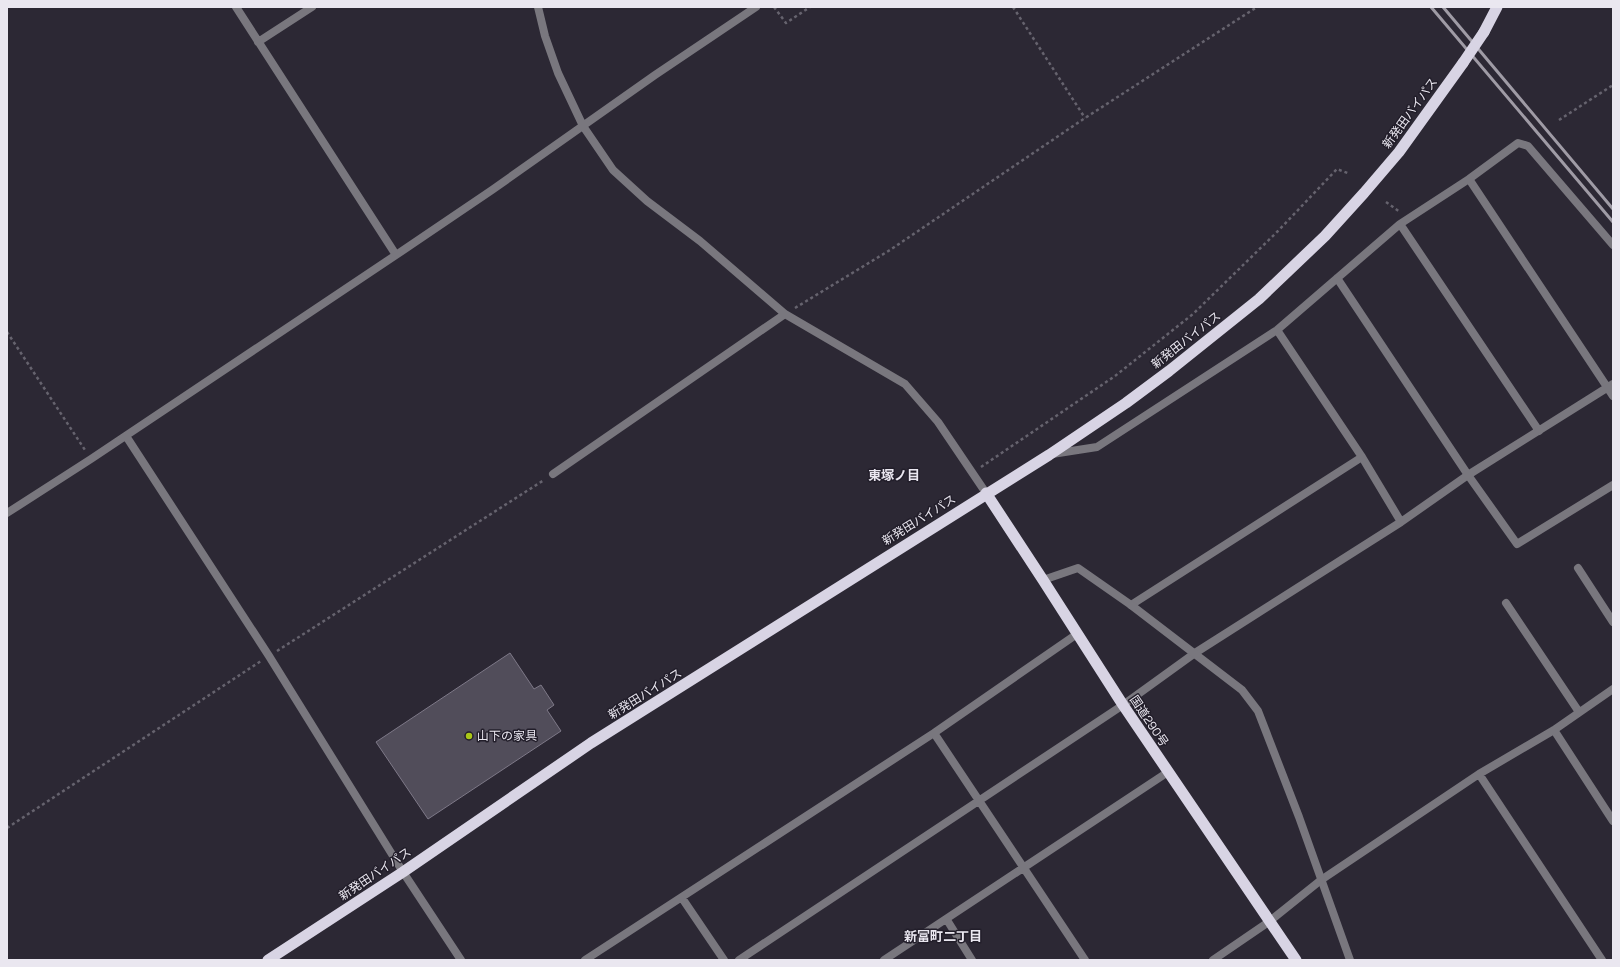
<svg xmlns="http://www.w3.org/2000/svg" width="1620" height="967" viewBox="0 0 1620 967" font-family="'Space Grotesk','Noto Sans JP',sans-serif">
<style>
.building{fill:#514d5a;stroke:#7e7988}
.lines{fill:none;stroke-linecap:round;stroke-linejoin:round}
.path{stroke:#66636e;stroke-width:2.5;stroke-dasharray:3 3;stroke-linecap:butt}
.minor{stroke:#79777e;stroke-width:8}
.tertiary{stroke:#79777e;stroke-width:8}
.trunk{stroke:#d8d4e4;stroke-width:11}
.rail{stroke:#9f9ba5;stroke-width:3}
.trunk-bridge{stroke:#d8d4e4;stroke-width:11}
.poi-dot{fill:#aac718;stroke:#221e2a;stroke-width:1.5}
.labels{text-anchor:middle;stroke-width:3;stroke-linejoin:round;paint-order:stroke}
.street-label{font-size:12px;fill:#eae7f0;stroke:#221e2a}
.poi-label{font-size:12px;fill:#eae7f0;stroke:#221e2a;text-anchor:start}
.neighbourhood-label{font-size:13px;font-weight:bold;fill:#eae7f0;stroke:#221e2a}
</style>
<rect width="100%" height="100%" fill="#2c2834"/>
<!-- building -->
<path class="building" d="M 510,653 L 534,689 L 541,685 L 554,705 L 547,710 L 561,731 L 428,819 L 376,742 Z"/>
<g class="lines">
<!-- path -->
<path class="path" d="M 774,7 L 786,23 L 810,7
M 1013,7 L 1085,118
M 1559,120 L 1613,85
M 1386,202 L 1400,212
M 795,308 L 890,250 L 1085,118 L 1257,7
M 7,332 L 85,450
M 981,467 L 1115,376 L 1193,314 L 1278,231 L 1337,169 L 1350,174
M 277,651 L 544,480
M 7,828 L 261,661"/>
<!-- minor -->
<path class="minor" d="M 236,7 L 396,255
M 538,7 L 545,36 L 558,73 L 583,126 L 613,170 L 647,201 L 700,241 L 785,314 L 905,384 L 938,422 L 986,493
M 258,42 L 312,7
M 1469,179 L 1613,396
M 1400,224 L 1539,431
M 1337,278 L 1468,475 L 1517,544 L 1613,485
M 1277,330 L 1362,457 L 1401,522
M 126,436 L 269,656 L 403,872 L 461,960
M 1052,454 L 1097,447 L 1277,330 L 1400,224 L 1469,179 L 1518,143 L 1528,146 L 1613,245
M 553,474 L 785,314
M 7,513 L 91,459 L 396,255 L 492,190 L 655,75 L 756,7
M 1578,568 L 1613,622
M 1506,603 L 1579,712
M 1131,605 L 1362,457
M 1554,730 L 1613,821
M 934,733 L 1085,960
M 1479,774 L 1602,960
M 682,898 L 724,960
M 947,920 L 972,960
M 585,960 L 934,733 L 1077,634
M 739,960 L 1123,705 L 1195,653 L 1401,522 L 1468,475 L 1613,384
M 884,960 L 1168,772
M 1213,960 L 1270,921 L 1321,880 L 1479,774 L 1554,730 L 1613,689"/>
<!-- tertiary -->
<path class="tertiary" d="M 1043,580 L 1078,568 L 1131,605 L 1242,690 L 1258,711 L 1299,817 L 1350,960"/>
<!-- trunk -->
<path class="trunk" d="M 1484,32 L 1497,7
M 986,493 L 1043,580 L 1123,705 L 1296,960
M 268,960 L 403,872 L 591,743 L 1049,455 L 1126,403 L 1169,371 L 1259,299 L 1325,236 L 1364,193 L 1399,152 L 1463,63"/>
<!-- rail -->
<path class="rail" d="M 1431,7 L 1613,222
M 1443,7 L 1613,209"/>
<!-- trunk-bridge -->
<path class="trunk-bridge" d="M 1463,63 L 1484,32"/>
</g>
<!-- markers -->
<circle class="poi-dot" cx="469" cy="736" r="4"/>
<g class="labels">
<!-- street labels -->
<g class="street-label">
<text transform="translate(1410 113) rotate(-54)" y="4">新発田バイパス</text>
<text transform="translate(1186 340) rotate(-38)" y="4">新発田バイパス</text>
<text transform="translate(919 520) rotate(-32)" y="4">新発田バイパス</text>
<text transform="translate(645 694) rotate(-32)" y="4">新発田バイパス</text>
<text transform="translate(1149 721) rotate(56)" y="4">国道290号</text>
<text transform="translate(375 874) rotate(-34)" y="4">新発田バイパス</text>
</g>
<!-- poi labels -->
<g class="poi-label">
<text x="477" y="740">山下の家具</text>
</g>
<!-- neighbourhood labels -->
<g class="neighbourhood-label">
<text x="894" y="480">東塚ノ目</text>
<text x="943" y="941">新富町二丁目</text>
</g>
</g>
<!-- border -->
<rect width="1620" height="967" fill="none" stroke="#eae7f0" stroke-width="16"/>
</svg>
